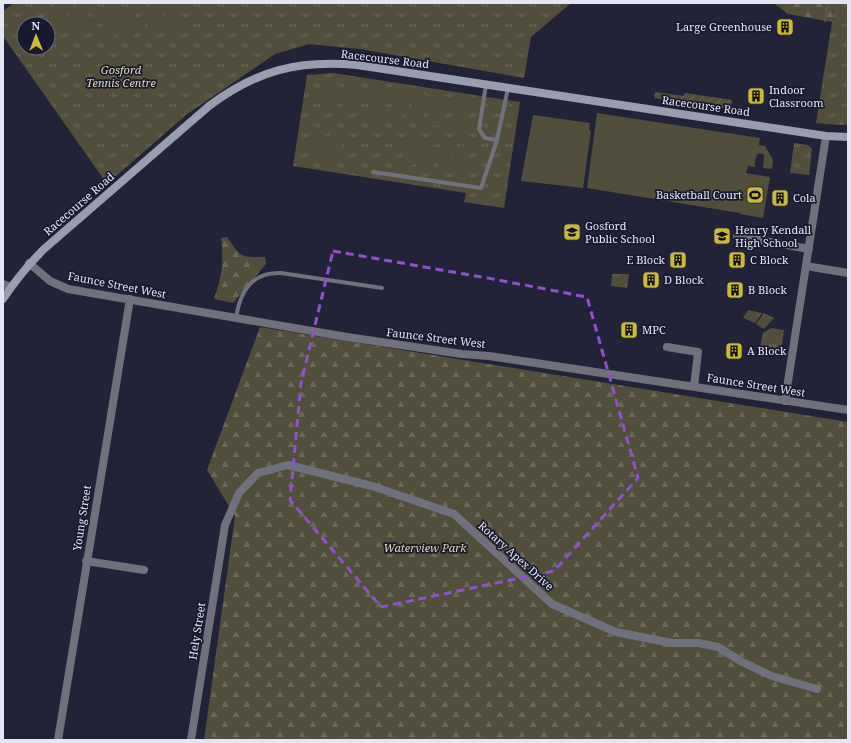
<svg xmlns="http://www.w3.org/2000/svg" width="851" height="743" viewBox="0 0 851 743" font-family="'Noto Serif',serif">
<style>
.grass{fill:url(#grass-tufts);fill-rule:evenodd}
.forest{fill:url(#forest-firs)}
.garden{fill:url(#garden-furrows)}
.pitch{fill:#514f3b}
.lines{fill:none;stroke-linecap:round;stroke-linejoin:round}
.stream{stroke:#57554a;stroke-width:2.5}
.service{stroke:#70717d;stroke-width:4}
.minor{stroke:#70717d;stroke-width:8}
.secondary{stroke:#9a9caf;stroke-width:8}
.marked{fill:none;stroke:#9051ca;stroke-width:3;stroke-dasharray:8 5;stroke-linejoin:round}
.labels{text-anchor:middle;stroke-width:3.5;stroke-linejoin:round;paint-order:stroke}
.poi-label{font-size:11px;fill:#e4e6f5;stroke:#18192e;text-anchor:start}
.street-label{font-size:11px;fill:#e4e6f5;stroke:#18192e}
.park-label{font-size:11px;font-style:italic;fill:#e4dda7;stroke:#18192e}
</style>
<defs>
<pattern id="grass-tufts" width="24" height="20" patternUnits="userSpaceOnUse"><rect width="24" height="20" fill="#514f3b"/><path d="M3 7l-1-3M5 7V3M7 7l1-3M15 17l-1-3M17 17v-4M19 17l1-3" fill="none" stroke="#6a6858"/></pattern>
<pattern id="forest-firs" width="22" height="20" patternUnits="userSpaceOnUse"><rect width="22" height="20" fill="#514f3b"/><path d="M5 1l3.5 6h-7zM16 11l3.5 6h-7z" fill="#6a6858"/></pattern>
<pattern id="garden-furrows" width="10" height="10" patternUnits="userSpaceOnUse"><rect width="10" height="10" fill="#514f3b"/><path d="M-1 1l2-2M0 10L10 0M9 11l2-2" fill="none" stroke="#6a6858"/></pattern>
</defs>
<rect width="100%" height="100%" fill="#222339"/>
<!-- grass -->
<path class="grass" d="M 14,3 L 571,3 L 531,37 L 524,78 L 360,49 L 309,44 L 275,54 L 186,115 L 107,184 L 3,36 L 3,11 ZM 24,24 L 48,24 L 48,48 L 24,48 Z
M 835,3 L 848,3 L 848,125 L 816,123 Z
M 333,73 L 520,102 L 504,208 L 464,202 L 466,193 L 293,166 L 307,75 Z
M 794,143 L 808,145 L 812,149 L 809,175 L 790,173 Z
M 612,274 L 629,274 L 627,288 L 611,286 Z
M 748,310 L 762,313 L 755,323 L 743,318 Z
M 764,313 L 774,318 L 764,329 L 756,324 Z
M 771,328 L 784,330 L 781,352 L 773,351 L 760,347 L 763,333 Z"/>
<!-- forest -->
<path class="forest" d="M 774,3 L 835,3 L 832,22 L 788,14 Z
M 848,106 L 848,125 L 823,124 Z
M 227,237 C 242,258 239,257 265,257 L 266,264 L 233,303 L 214,299 C 222,276 224,263 221,238 Z
M 260,327 L 848,422 L 848,740 L 204,740 L 235,516 L 207,470 Z"/>
<!-- garden -->
<path class="garden" d="M 655,92 L 684,96 L 685,93 L 732,100 L 731,109 L 654,98 Z"/>
<!-- pitch -->
<path class="pitch" d="M 55,3 L 68,3 L 64,30 L 51,28 Z
M 77,3 L 90,5 L 86,34 L 73,31 Z
M 151,3 L 165,3 L 161,31 L 147,29 Z
M 170,4 L 183,6 L 179,33 L 166,32 Z
M 105,9 L 118,11 L 114,39 L 101,37 Z
M 123,12 L 136,14 L 133,42 L 120,40 Z
M 326,83 L 339,85 L 335,113 L 322,111 Z
M 346,84 L 361,86 L 357,114 L 342,112 Z
M 374,88 L 387,89 L 383,118 L 370,116 Z
M 394,91 L 407,92 L 402,120 L 390,118 Z
M 413,94 L 426,95 L 422,123 L 409,122 Z
M 435,96 L 448,98 L 444,127 L 431,125 Z
M 456,100 L 469,102 L 465,130 L 452,129 Z
M 597,113 L 760,138 L 759,145 L 765,146 L 773,160 L 772,169 L 763,168 L 764,154 L 757,154 L 756,159 L 755,159 L 755,167 L 748,166 L 746,173 L 770,177 L 763,218 L 740,214 L 740,213 L 587,188 Z
M 533,115 L 590,123 L 589,129 L 591,131 L 583,188 L 521,181 Z
M 311,126 L 325,128 L 320,156 L 307,154 Z
M 331,129 L 344,131 L 339,159 L 326,157 Z
M 405,137 L 417,139 L 413,166 L 401,165 Z
M 422,140 L 435,141 L 431,170 L 419,168 Z
M 441,142 L 453,144 L 449,173 L 437,171 Z
M 459,145 L 471,147 L 466,175 L 454,173 Z"/>
<g class="lines">
<!-- stream -->
<path class="stream" d="M 825,21 L 828,3"/>
<!-- service -->
<path class="service" d="M 486,85 L 479,129 L 485,138 L 497,140 L 508,88
M 373,172 L 481,188 L 497,140
M 236,318 C 240,291 252,272 281,273 L 382,288"/>
<!-- minor -->
<path class="minor" d="M 737,236 L 809,249
M 29,263 L 50,281 L 68,289 L 347,337 L 462,354 L 489,356 L 848,410
M 806,266 L 848,273
M 3,284 L 11,287
M 667,347 L 698,352 L 694,387
M 785,401 L 826,136
M 86,561 L 144,570
M 58,740 L 130,299
M 191,740 L 225,525 L 239,493 L 258,473 L 288,465 L 372,486 L 454,514 L 552,604 L 616,632 L 671,643 L 698,643 L 718,647 L 742,662 L 772,676 L 817,689"/>
<!-- secondary -->
<path class="secondary" d="M 3,299 C 15,281 28,265 44,249 L 209,106 C 257,70 298,60 357,65 L 826,136 L 848,137"/>
</g>
<!-- marked area -->
<path class="marked" d="M 333,251 L 493,279 L 587,297 L 638,478 L 554,571 L 381,607 L 290,500 L 301,383 Z"/>
<!-- icons -->
<defs>
<symbol id="building-square" viewBox="-11 -11 22 22"><rect x="-9" y="-9" width="18" height="18" rx="4" fill="#caba3a" stroke="#18192e"/><path d="M-4-6H4V6H1V3H-1V6H-4ZM-2.5-4.3h1.7v1.8h-1.7ZM.8-4.3h1.7v1.8H.8ZM-2.5-1h1.7V.8h-1.7ZM.8-1h1.7V.8H.8Z" fill="#111"/></symbol>
<symbol id="stadium-square" viewBox="-11 -11 22 22"><rect x="-9" y="-9" width="18" height="18" rx="4" fill="#caba3a" stroke="#18192e"/><path d="M0-5a6.5 5 0 1 0 0 10a6.5 5 0 1 0 0-10ZM-3.5-1.8h7v3.6h-7Z" fill="#111"/></symbol>
<symbol id="school-square" viewBox="-11 -11 22 22"><rect x="-9" y="-9" width="18" height="18" rx="4" fill="#caba3a" stroke="#18192e"/><path d="M0-5L7-2L0 1L-7-2ZM-4 1L0 2.5L4 1V4Q0 6-4 4Z" fill="#111"/></symbol>
</defs>
<g fill-rule="evenodd">
<use href="#building-square" x="775" y="17" width="20" height="20"/>
<use href="#building-square" x="746" y="86" width="20" height="20"/>
<use href="#stadium-square" x="745" y="185" width="20" height="20"/>
<use href="#building-square" x="770" y="188" width="20" height="20"/>
<use href="#school-square" x="562" y="222" width="20" height="20"/>
<use href="#school-square" x="712" y="226" width="20" height="20"/>
<use href="#building-square" x="668" y="250" width="20" height="20"/>
<use href="#building-square" x="727" y="250" width="20" height="20"/>
<use href="#building-square" x="641" y="270" width="20" height="20"/>
<use href="#building-square" x="725" y="280" width="20" height="20"/>
<use href="#building-square" x="619" y="320" width="20" height="20"/>
<use href="#building-square" x="724" y="341" width="20" height="20"/>
</g>
<g class="labels">
<!-- poi labels -->
<g class="poi-label">
<text x="772" y="31" text-anchor="end">Large Greenhouse</text>
<text x="769" y="94">Indoor<tspan x="769" dy="13">Classroom</tspan></text>
<text x="742" y="199" text-anchor="end">Basketball Court</text>
<text x="793" y="202">Cola</text>
<text x="585" y="230">Gosford<tspan x="585" dy="13">Public School</tspan></text>
<text x="735" y="234">Henry Kendall<tspan x="735" dy="13">High School</tspan></text>
<text x="665" y="264" text-anchor="end">E Block</text>
<text x="750" y="264">C Block</text>
<text x="664" y="284">D Block</text>
<text x="748" y="294">B Block</text>
<text x="642" y="334">MPC</text>
<text x="747" y="355">A Block</text>
</g>
<!-- street labels -->
<g class="street-label">
<text transform="translate(385 59) rotate(7)" y="4">Racecourse Road</text>
<text transform="translate(706 106) rotate(8)" y="4">Racecourse Road</text>
<text transform="translate(79 204) rotate(-41)" y="4">Racecourse Road</text>
<text transform="translate(117 285) rotate(11)" y="4">Faunce Street West</text>
<text transform="translate(436 338) rotate(7)" y="4">Faunce Street West</text>
<text transform="translate(756 385) rotate(9)" y="4">Faunce Street West</text>
<text transform="translate(82 518) rotate(-81)" y="4">Young Street</text>
<text transform="translate(516 556) rotate(42)" y="4">Rotary Apex Drive</text>
<text transform="translate(197 631) rotate(-81)" y="4">Hely Street</text>
</g>
<!-- park labels -->
<g class="park-label">
<text x="121" y="74">Gosford<tspan x="121" dy="13">Tennis Centre</tspan></text>
<text x="425" y="552">Waterview Park</text>
</g>
</g>
<!-- border -->
<rect width="851" height="743" fill="none" stroke="#e4e6f5" stroke-width="8"/>
<!-- north arrow -->
<g transform="translate(36 36) rotate(359)"><circle r="19" fill="#18192e" stroke="#6a6b7e"/>
<path d="M0-3L7 15L0 10L-7 15Z" fill="#caba3a"/>
<text y="-6" font-size="11" font-weight="bold" text-anchor="middle" fill="#e4e6f5">N</text>
</g>
</svg>
